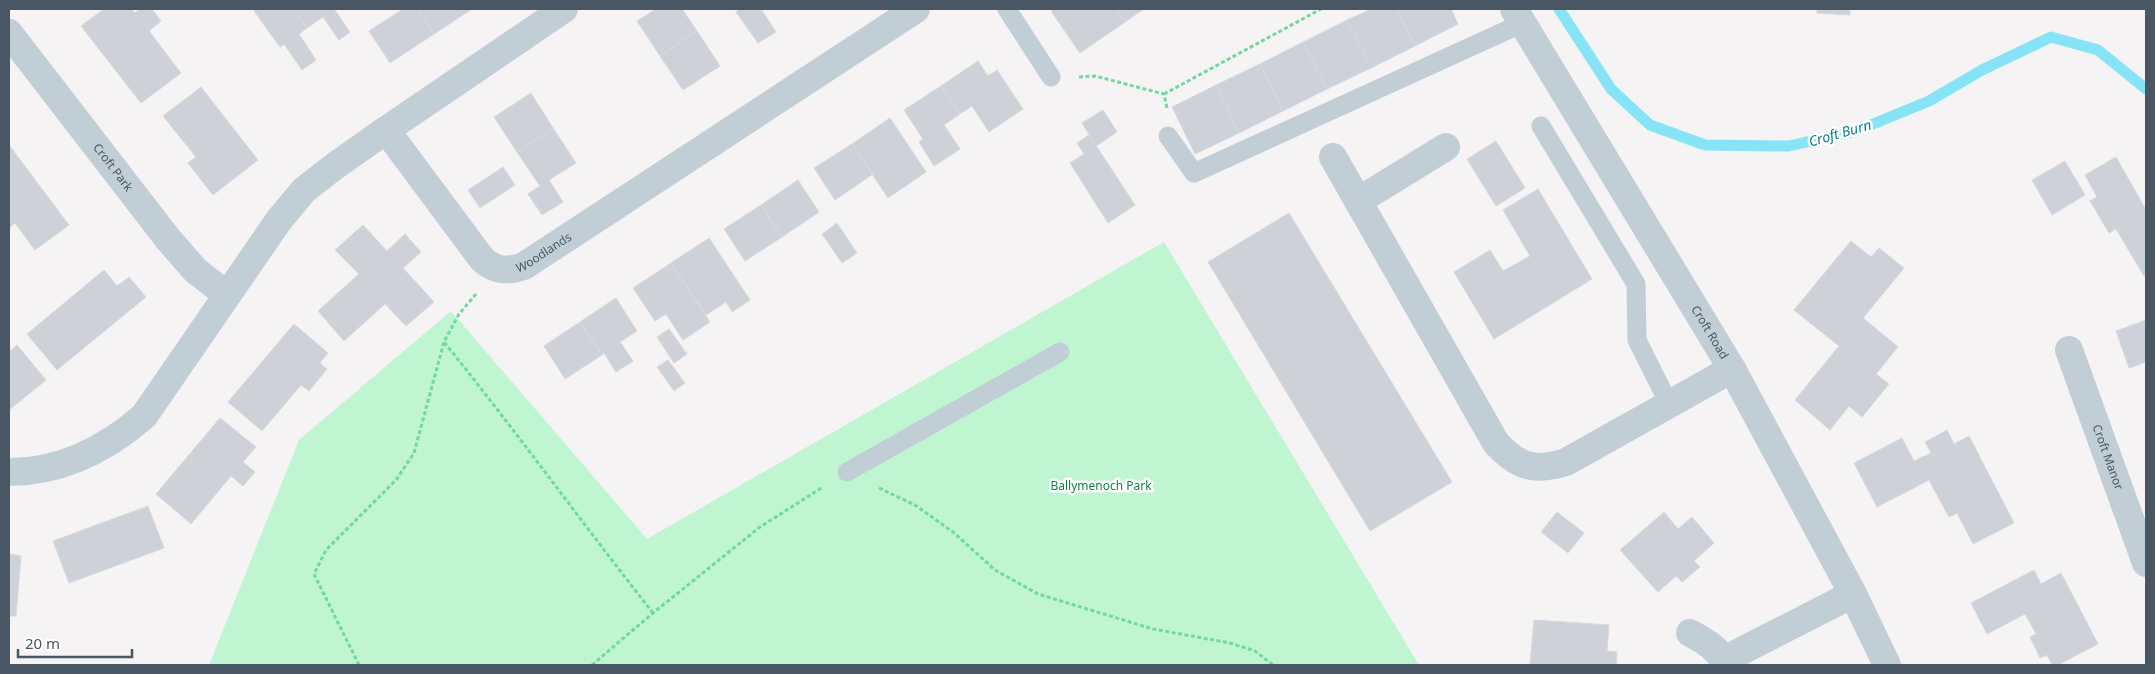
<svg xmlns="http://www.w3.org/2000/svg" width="2155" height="674" viewBox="0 0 2155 674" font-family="'Noto Sans',sans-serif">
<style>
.green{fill:#bff5d1}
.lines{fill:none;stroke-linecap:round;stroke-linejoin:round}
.stream{stroke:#87e4f7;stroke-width:11}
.building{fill:#ced2d8;stroke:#d6d9df}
.path{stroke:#72d8a1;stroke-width:3;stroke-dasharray:4 2.5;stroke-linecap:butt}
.service{stroke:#c2ced5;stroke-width:19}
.minor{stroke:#c2ced5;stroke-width:28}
.tertiary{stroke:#c2ced5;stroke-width:28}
.labels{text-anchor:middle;stroke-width:5;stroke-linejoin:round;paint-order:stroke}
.street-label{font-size:12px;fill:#485763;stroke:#fff}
.park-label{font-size:12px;fill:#0d8343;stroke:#fff}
.water-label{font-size:14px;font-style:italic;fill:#047b93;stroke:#fff}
</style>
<rect width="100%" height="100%" fill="#f5f3f3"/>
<!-- green -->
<path class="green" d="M 1164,242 L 1419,665 L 209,665 L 299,440 L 451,311 L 647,539 Z"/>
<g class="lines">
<!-- stream -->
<path class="stream" d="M 1559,9 L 1611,89 L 1650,125 L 1705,145 L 1789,146 L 1856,131 L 1929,101 L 1982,70 L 2051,37 L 2098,50 L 2146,89"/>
</g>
<!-- building -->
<path class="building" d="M 104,9 L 131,9 L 135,13 L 140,9 L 152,9 L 161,21 L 149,31 L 181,73 L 141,103 L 81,26 Z
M 257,9 L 293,9 L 307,28 L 299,34 L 316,60 L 302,70 L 284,44 L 280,47 L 254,11 Z
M 293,9 L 334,9 L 350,32 L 339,40 L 323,17 L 307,28 Z
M 403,9 L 417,9 L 434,34 L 390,63 L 369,31 Z
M 417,9 L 472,9 L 434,34 Z
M 656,9 L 682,9 L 697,31 L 660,56 L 637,21 Z
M 740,9 L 761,9 L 776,32 L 758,43 L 736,12 Z
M 1055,9 L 1116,9 L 1125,22 L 1080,53 L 1051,11 Z
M 1116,9 L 1144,9 L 1125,22 Z
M 1372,9 L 1396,9 L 1415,46 L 1371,68 L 1347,20 Z
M 1396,9 L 1451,9 L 1458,24 L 1415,46 Z
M 1817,9 L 1850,9 L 1850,15 L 1817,13 Z
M 1347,20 L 1371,68 L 1327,89 L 1303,42 Z
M 697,31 L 720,66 L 683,90 L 660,56 Z
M 1303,42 L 1327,89 L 1283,111 L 1260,64 Z
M 978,61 L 988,76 L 997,70 L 1023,109 L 989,132 L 972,106 L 960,114 L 941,86 Z
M 1260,64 L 1283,111 L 1239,133 L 1216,85 Z
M 1216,85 L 1239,133 L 1195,154 L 1172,107 Z
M 941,86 L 960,114 L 944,125 L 960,149 L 934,166 L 919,142 L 923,139 L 904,110 Z
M 201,87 L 258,160 L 213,195 L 188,163 L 196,157 L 163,116 Z
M 531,93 L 553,128 L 517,152 L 494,117 Z
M 1103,110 L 1117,132 L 1096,146 L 1082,123 Z
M 890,118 L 926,172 L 888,198 L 852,144 Z
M 553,128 L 576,163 L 549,180 L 563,202 L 542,215 L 528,194 L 540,186 L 517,152 Z
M 1089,135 L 1135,205 L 1108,223 L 1070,163 L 1084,154 L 1077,143 Z
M 1496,141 L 1525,188 L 1496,206 L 1467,159 Z
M 852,144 L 873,174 L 835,200 L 814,168 Z
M 9,145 L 69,225 L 35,250 L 15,223 L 9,228 Z
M 2116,157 L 2146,210 L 2146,274 L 2144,276 L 2116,229 L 2109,233 L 2090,201 L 2097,197 L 2085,175 Z
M 2065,161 L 2085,195 L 2052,215 L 2032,180 Z
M 503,167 L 515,185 L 480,208 L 468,190 Z
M 798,180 L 819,212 L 782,237 L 761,205 Z
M 1538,189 L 1592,279 L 1494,339 L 1454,272 L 1490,250 L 1503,271 L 1530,256 L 1503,210 Z
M 761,205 L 782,237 L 745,261 L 724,229 Z
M 1289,213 L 1452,482 L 1370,531 L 1208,262 Z
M 837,223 L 857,253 L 842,263 L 822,234 Z
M 363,225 L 387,251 L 405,234 L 421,252 L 403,268 L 434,302 L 406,326 L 385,304 L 344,341 L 318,311 L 359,274 L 335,250 Z
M 709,238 L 750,300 L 732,312 L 726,302 L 706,315 L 671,263 Z
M 1851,241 L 1871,257 L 1879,248 L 1904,268 L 1863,318 L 1898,347 L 1876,374 L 1889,384 L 1862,417 L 1849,406 L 1830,430 L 1795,400 L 1839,346 L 1794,310 Z
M 671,263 L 710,322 L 683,340 L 666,314 L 655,321 L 633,288 Z
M 104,270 L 117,286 L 129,277 L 146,297 L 57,370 L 27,334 Z
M 616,298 L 637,331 L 620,342 L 633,361 L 616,372 L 604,353 L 602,355 L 580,322 Z
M 2146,320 L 2146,362 L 2129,368 L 2116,331 Z
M 580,322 L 602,355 L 565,379 L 544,346 Z
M 294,324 L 328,353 L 320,363 L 327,369 L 309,391 L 301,385 L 262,431 L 228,402 Z
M 669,329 L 687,354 L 674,363 L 657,337 Z
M 17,345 L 46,380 L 9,410 L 9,352 Z
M 668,360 L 685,383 L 674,391 L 657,367 Z
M 220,418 L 256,447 L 243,462 L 255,472 L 243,486 L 231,476 L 191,524 L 156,494 Z
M 1947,430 L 1954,444 L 1969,436 L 2014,523 L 1973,544 L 1957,513 L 1949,517 L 1929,480 L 1877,507 L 1854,463 L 1902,438 L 1914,461 L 1931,453 L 1925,442 Z
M 148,506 L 164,548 L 69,583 L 53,541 Z
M 1557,512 L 1584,533 L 1568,553 L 1541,532 Z
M 1664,512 L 1678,529 L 1692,517 L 1714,543 L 1694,561 L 1700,567 L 1682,582 L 1676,576 L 1658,592 L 1620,550 Z
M 9,554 L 21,556 L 16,616 L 9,616 Z
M 2034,570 L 2041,584 L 2061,573 L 2098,644 L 2058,665 L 2052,665 L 2047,655 L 2040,658 L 2030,637 L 2036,634 L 2025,614 L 1987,634 L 1971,603 Z
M 1534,620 L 1609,625 L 1607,651 L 1617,652 L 1616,665 L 1530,665 Z"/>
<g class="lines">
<!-- path -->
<path class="path" d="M 1079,77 L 1095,76 L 1164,94 L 1167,108
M 1164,94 L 1321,9
M 476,294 L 459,314 L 444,342 C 516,431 582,523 653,613
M 879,488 L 915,505 L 953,532 L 995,570 L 1038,594 L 1153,629 L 1230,643 L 1255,651 L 1273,665
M 359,665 L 314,574 L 326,550 L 396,480 L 414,453 L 444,342
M 592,665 L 653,613 L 760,527 L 823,487"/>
<!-- service -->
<path class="service" d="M 1007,9 L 1051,77
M 1541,126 L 1636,284 L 1637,340 L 1669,404
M 1168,136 L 1194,173 L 1523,23
M 847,472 L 1060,352"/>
<!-- minor -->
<g class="minor">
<path id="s1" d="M 564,9 L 386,130 L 482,259 C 495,271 508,272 524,266 L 916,9"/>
<path id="s2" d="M 9,33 L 168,239 L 196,271 L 226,294"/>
<path d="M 1333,157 L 1496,443 C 1518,467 1535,472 1566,462 L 1732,369"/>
<path d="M 1358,201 L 1446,147"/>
<path id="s3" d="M 2069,350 L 2146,563"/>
<path d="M 9,472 C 61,472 105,450 144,416 L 279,220 L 304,190 L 335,166 L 386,130"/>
<path d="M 1690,633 C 1705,641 1719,649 1726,665"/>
<path d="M 1724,660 L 1853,594"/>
</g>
<!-- tertiary -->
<path class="tertiary" id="s4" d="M 1514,9 L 1732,369 L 1853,594 L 1887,665"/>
</g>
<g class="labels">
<!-- street labels -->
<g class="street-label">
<text dy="4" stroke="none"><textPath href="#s2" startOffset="170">Croft Park</textPath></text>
<text dy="4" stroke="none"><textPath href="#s1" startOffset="445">Woodlands</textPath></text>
<text dy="4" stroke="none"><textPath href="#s4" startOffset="378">Croft Road</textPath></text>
<text dy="4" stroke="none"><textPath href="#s3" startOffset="114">Croft Manor</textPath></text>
</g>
<!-- park labels -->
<g class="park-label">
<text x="1101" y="490">Ballymenoch Park</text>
</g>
<!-- water labels -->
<g class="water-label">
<text transform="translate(1840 133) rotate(-16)" y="5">Croft Burn</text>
</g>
</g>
<!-- border -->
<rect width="2155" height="674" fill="none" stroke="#485763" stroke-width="20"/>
<!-- scale -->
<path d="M18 649v8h114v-8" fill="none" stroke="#485763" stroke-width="2.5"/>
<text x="25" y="649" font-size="15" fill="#485763" stroke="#ffffff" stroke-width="4" paint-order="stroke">20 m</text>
</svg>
